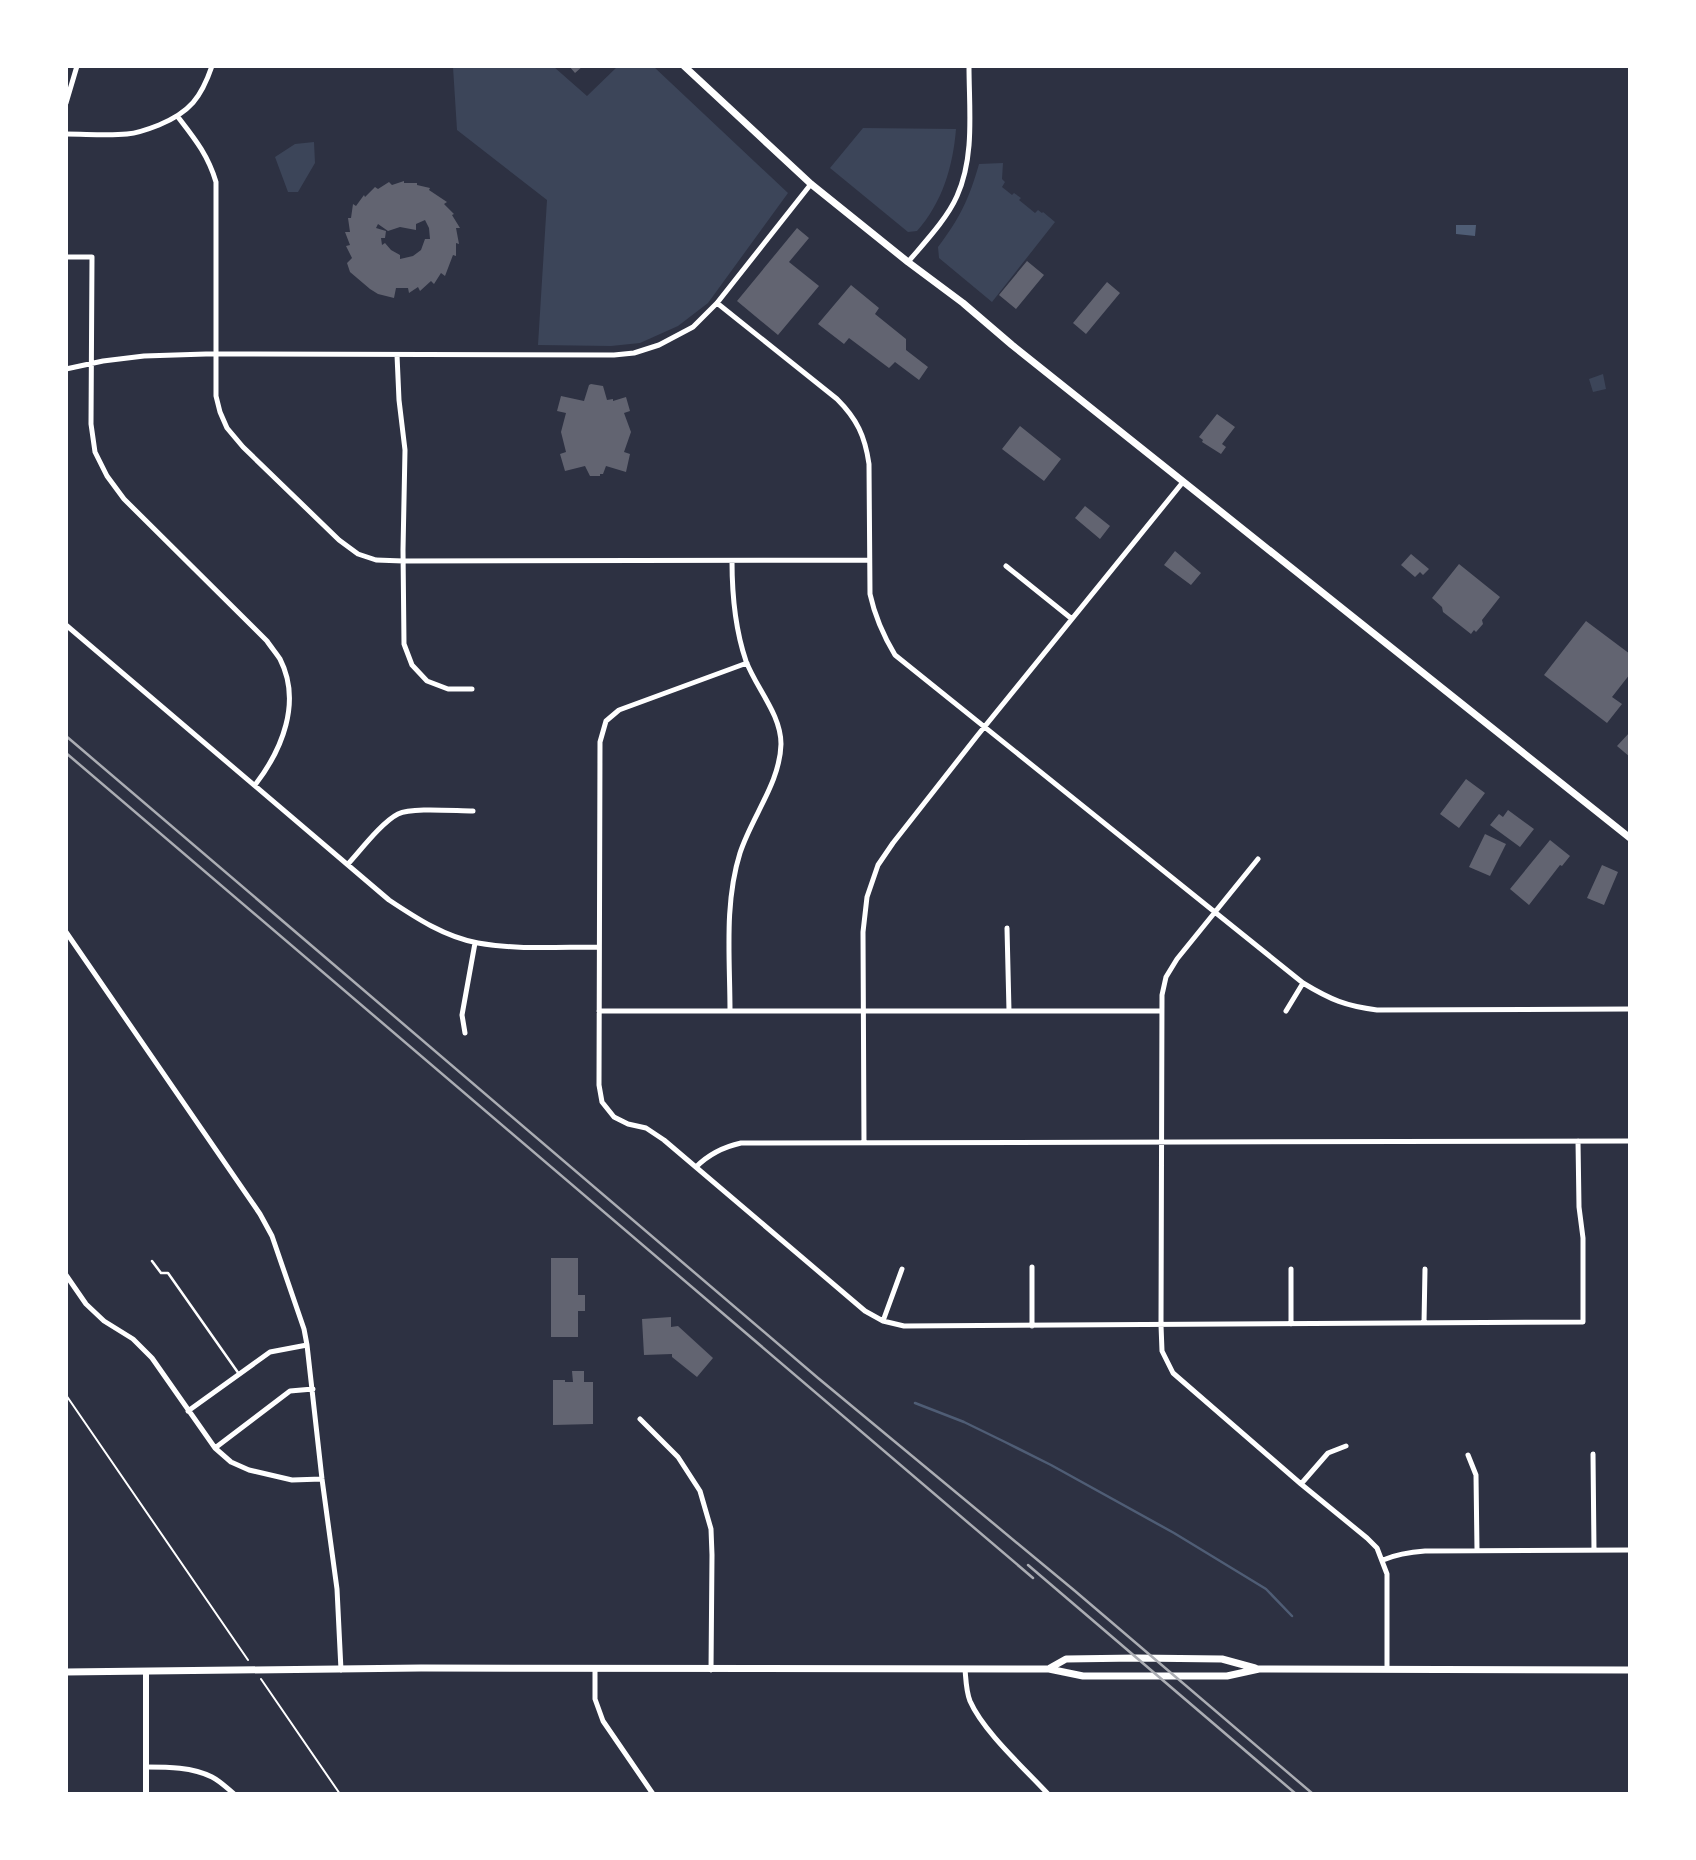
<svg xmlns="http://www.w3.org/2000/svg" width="1696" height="1860" viewBox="0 0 1696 1860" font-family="'Asap Condensed',sans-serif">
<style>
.green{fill:#3c4559}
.water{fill:#4f5d75}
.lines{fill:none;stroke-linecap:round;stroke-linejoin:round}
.stream{stroke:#4f5d75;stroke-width:2.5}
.building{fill:#626471;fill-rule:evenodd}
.path{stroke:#fff;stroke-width:2}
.service{stroke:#fff;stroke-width:2.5}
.minor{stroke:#fff;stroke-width:5}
.tertiary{stroke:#fff;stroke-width:6}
.secondary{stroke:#fff;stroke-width:7}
.rail{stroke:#abadb3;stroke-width:2.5}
</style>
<rect width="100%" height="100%" fill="#2d3142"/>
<!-- green -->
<path class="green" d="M 453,67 L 554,67 L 587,96 L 617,67 L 654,67 L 788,193 L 708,303 L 678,326 L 640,343 L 611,346 L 538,345 L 547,200 L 457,130 Z
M 863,128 L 956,129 C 953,167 942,203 917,231 L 908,232 L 830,168 Z
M 314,142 L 315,163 L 298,192 L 288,192 L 275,157 L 295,144 Z
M 1003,163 L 1002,179 L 1005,182 L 1002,187 L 1012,195 L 1014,193 L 1021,198 L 1019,200 L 1035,213 L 1038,210 L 1042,213 L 1043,212 L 1055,222 L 992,302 L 939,258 L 938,247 C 960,218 969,199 979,164 Z
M 1603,374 L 1606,389 L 1593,392 L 1589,379 Z"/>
<!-- water -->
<path class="water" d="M 1456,225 L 1476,225 L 1475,236 L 1456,234 Z"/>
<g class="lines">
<!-- stream -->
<path class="stream" d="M 915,1403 L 964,1422 L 1005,1442 L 1051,1465 L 1174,1533 L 1266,1589 L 1292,1616"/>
</g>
<!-- building -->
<path class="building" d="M 569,66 L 583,66 L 575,73 Z
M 404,181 L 404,183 L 417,183 L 417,185 L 430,188 L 429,190 L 447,202 L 444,204 L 454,214 L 452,215 L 460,228 L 456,228 L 459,244 L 456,243 L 456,256 L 453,255 L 445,276 L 441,273 L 434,284 L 431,281 L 420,291 L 418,287 L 409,293 L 408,288 L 396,288 L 394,298 L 378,294 L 370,289 L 350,272 L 347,263 L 352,258 L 346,246 L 350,245 L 345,232 L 350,232 L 348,218 L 351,218 L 353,204 L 356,206 L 364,195 L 365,197 L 375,187 L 378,189 L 389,182 L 392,185 ZM 425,220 L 429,228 L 430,239 L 425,239 L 421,250 L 413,256 L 400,259 L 400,255 L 391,250 L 385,243 L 382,245 L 381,238 L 385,238 L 386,231 L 376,228 L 378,224 L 388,231 L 400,227 L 416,230 L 416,224 Z
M 797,228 L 809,238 L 789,262 L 819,286 L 778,335 L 737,301 Z
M 1027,261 L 1044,275 L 1016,309 L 999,295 Z
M 1107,282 L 1120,293 L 1086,334 L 1073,323 Z
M 851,285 L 879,308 L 875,314 L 906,339 L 906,350 L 928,367 L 919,380 L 895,362 L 889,368 L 849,338 L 844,344 L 818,324 Z
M 591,384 L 603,386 L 607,400 L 613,399 L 613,401 L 626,397 L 630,411 L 624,413 L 631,432 L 624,452 L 630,454 L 626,472 L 606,466 L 603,474 L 600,474 L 600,476 L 590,476 L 585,466 L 565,471 L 560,454 L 566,452 L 561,432 L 566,413 L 557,411 L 561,396 L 584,401 L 589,385 Z
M 1217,414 L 1235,427 L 1222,444 L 1226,447 L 1221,454 L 1202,442 L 1203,440 L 1199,437 Z
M 1020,426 L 1061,459 L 1044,481 L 1002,449 Z
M 1085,506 L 1110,526 L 1100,539 L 1075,518 Z
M 1175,551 L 1201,573 L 1191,585 L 1164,565 Z
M 1411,554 L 1429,569 L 1423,575 L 1420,572 L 1415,577 L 1401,565 Z
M 1459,564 L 1500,597 L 1482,620 L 1483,624 L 1476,632 L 1474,630 L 1471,634 L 1443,612 L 1442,607 L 1432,598 Z
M 1586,621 L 1630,654 L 1630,674 L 1612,697 L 1622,704 L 1607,723 L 1544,675 Z
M 1630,732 L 1630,757 L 1617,746 Z
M 1466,779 L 1485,793 L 1459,828 L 1440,814 Z
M 1508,810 L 1534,829 L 1520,847 L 1490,825 L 1499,814 L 1503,817 Z
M 1485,834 L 1506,844 L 1490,876 L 1469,867 Z
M 1550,840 L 1570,856 L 1562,866 L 1560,865 L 1529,905 L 1510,889 Z
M 1602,865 L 1618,872 L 1604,905 L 1587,898 Z
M 551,1258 L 578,1258 L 578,1295 L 585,1295 L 585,1311 L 578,1311 L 578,1337 L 551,1337 Z
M 671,1317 L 671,1327 L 678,1326 L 713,1358 L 697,1377 L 672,1357 L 672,1354 L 644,1355 L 642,1319 Z
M 572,1371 L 584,1371 L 584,1382 L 593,1382 L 593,1424 L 553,1425 L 553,1380 L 565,1380 L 565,1382 L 573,1382 Z"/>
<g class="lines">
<!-- path -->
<path class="path" d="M 66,1395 L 248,1660
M 261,1679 L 340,1794"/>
<!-- service -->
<path class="service" d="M 152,1261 L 161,1273 L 168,1273 L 239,1374"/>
<!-- minor -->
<path class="minor" d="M 66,103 L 77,66
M 178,117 C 195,139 208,155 216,182 L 216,396 L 220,412 L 227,428 L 243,447 L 339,540 L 358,554 L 376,560 L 403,561 L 869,560
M 66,134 C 86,134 108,136 127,134 C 138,133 149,129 159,125 C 190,112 201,98 212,66
M 66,257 L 92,257 L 91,424 L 95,452 L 107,476 L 124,499 L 267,641 C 271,647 276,653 280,659 C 302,702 282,750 255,785
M 908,262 C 924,243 947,219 957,196 C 975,156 969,109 969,66
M 717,303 L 837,399 C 857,419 865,436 869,464 L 870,594 C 875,617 883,635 895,655 L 1303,983 C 1331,1000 1346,1006 1377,1010 L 1630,1009
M 397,355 L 399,400 L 405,450 L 403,550 L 404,644 L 412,665 L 427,681 L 448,689 L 472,689
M 66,369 L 103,361 L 144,356 L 206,354 L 614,355 L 634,353 L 659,345 L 693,327 L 717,303 L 811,184
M 1006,566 L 1072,619
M 66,625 L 389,900 C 416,918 445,937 478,943 C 517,950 558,947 598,947
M 747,663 L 619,710 L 606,721 L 600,742 L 599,1085 L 602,1102 L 614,1117 L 628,1124 L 646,1128 L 664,1140 L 865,1311 L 883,1321 L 904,1326 L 1583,1322 L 1583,1238 L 1579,1207 L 1578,1141
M 1258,859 L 1177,959 L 1166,977 L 1162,995 L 1161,1325 L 1162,1351 L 1173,1373 L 1301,1484 L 1367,1538 L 1377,1548 L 1387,1574 L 1387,1669
M 348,864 C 360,851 382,822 398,814 C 412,807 455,811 473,811
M 1007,928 L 1009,1011
M 66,932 L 260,1214 L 272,1236 L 304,1329 L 307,1345 L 322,1479 L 337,1589 L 341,1670
M 599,1011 L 1161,1011
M 730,1011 C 730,959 724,904 740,853 C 752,816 780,783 781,744 C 781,714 756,688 746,661 C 735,629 732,595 732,561
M 1286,1011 L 1303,983
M 465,1033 L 462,1015 L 475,943
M 864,1143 L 863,932 L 867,897 L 878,865 L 893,843 L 977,736 L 1183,482
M 696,1167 C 709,1154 723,1147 741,1143 L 1630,1141
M 1032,1267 L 1032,1326
M 1291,1269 L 1291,1324
M 66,1275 L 86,1304 L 104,1321 L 133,1339 L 152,1358 L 215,1448 L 231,1462 L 249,1470 L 292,1480 L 322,1479
M 883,1321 L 902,1269
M 1424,1323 L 1425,1269
M 188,1411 L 270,1352 L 307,1345
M 640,1419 L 678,1457 L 700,1491 L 711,1529 L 712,1555 L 711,1670
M 215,1448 L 290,1391 L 313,1389
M 1593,1454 L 1594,1550
M 1468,1455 L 1476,1475 L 1477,1550
M 1301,1484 L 1328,1453 L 1346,1446
M 1383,1560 C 1397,1554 1410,1552 1425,1551 L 1630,1550
M 595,1669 L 595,1699 L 603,1721 L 653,1794
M 965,1669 C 966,1680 966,1691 970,1701 C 983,1731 1024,1768 1048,1794
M 146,1767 C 168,1767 192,1767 212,1777 C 220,1781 227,1788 234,1794"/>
<!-- tertiary -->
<path class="tertiary" d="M 146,1794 L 146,1671"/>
<!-- secondary -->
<path class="secondary" d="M 684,66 L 811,184 L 908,262 L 963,303 L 1012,345 L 1630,838
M 1050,1668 L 1066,1659 L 1137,1658 L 1222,1659 L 1255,1668
M 66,1672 L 421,1668 L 1049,1669 L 1083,1676 L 1227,1676 L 1259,1669 L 1630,1670"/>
<!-- rail -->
<path class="rail" d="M 66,736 L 818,1378 L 1075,1591 L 1313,1794
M 66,753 L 1033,1578
M 1028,1565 L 1296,1794"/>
</g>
<!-- border -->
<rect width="1696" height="1860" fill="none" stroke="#ffffff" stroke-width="136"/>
</svg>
